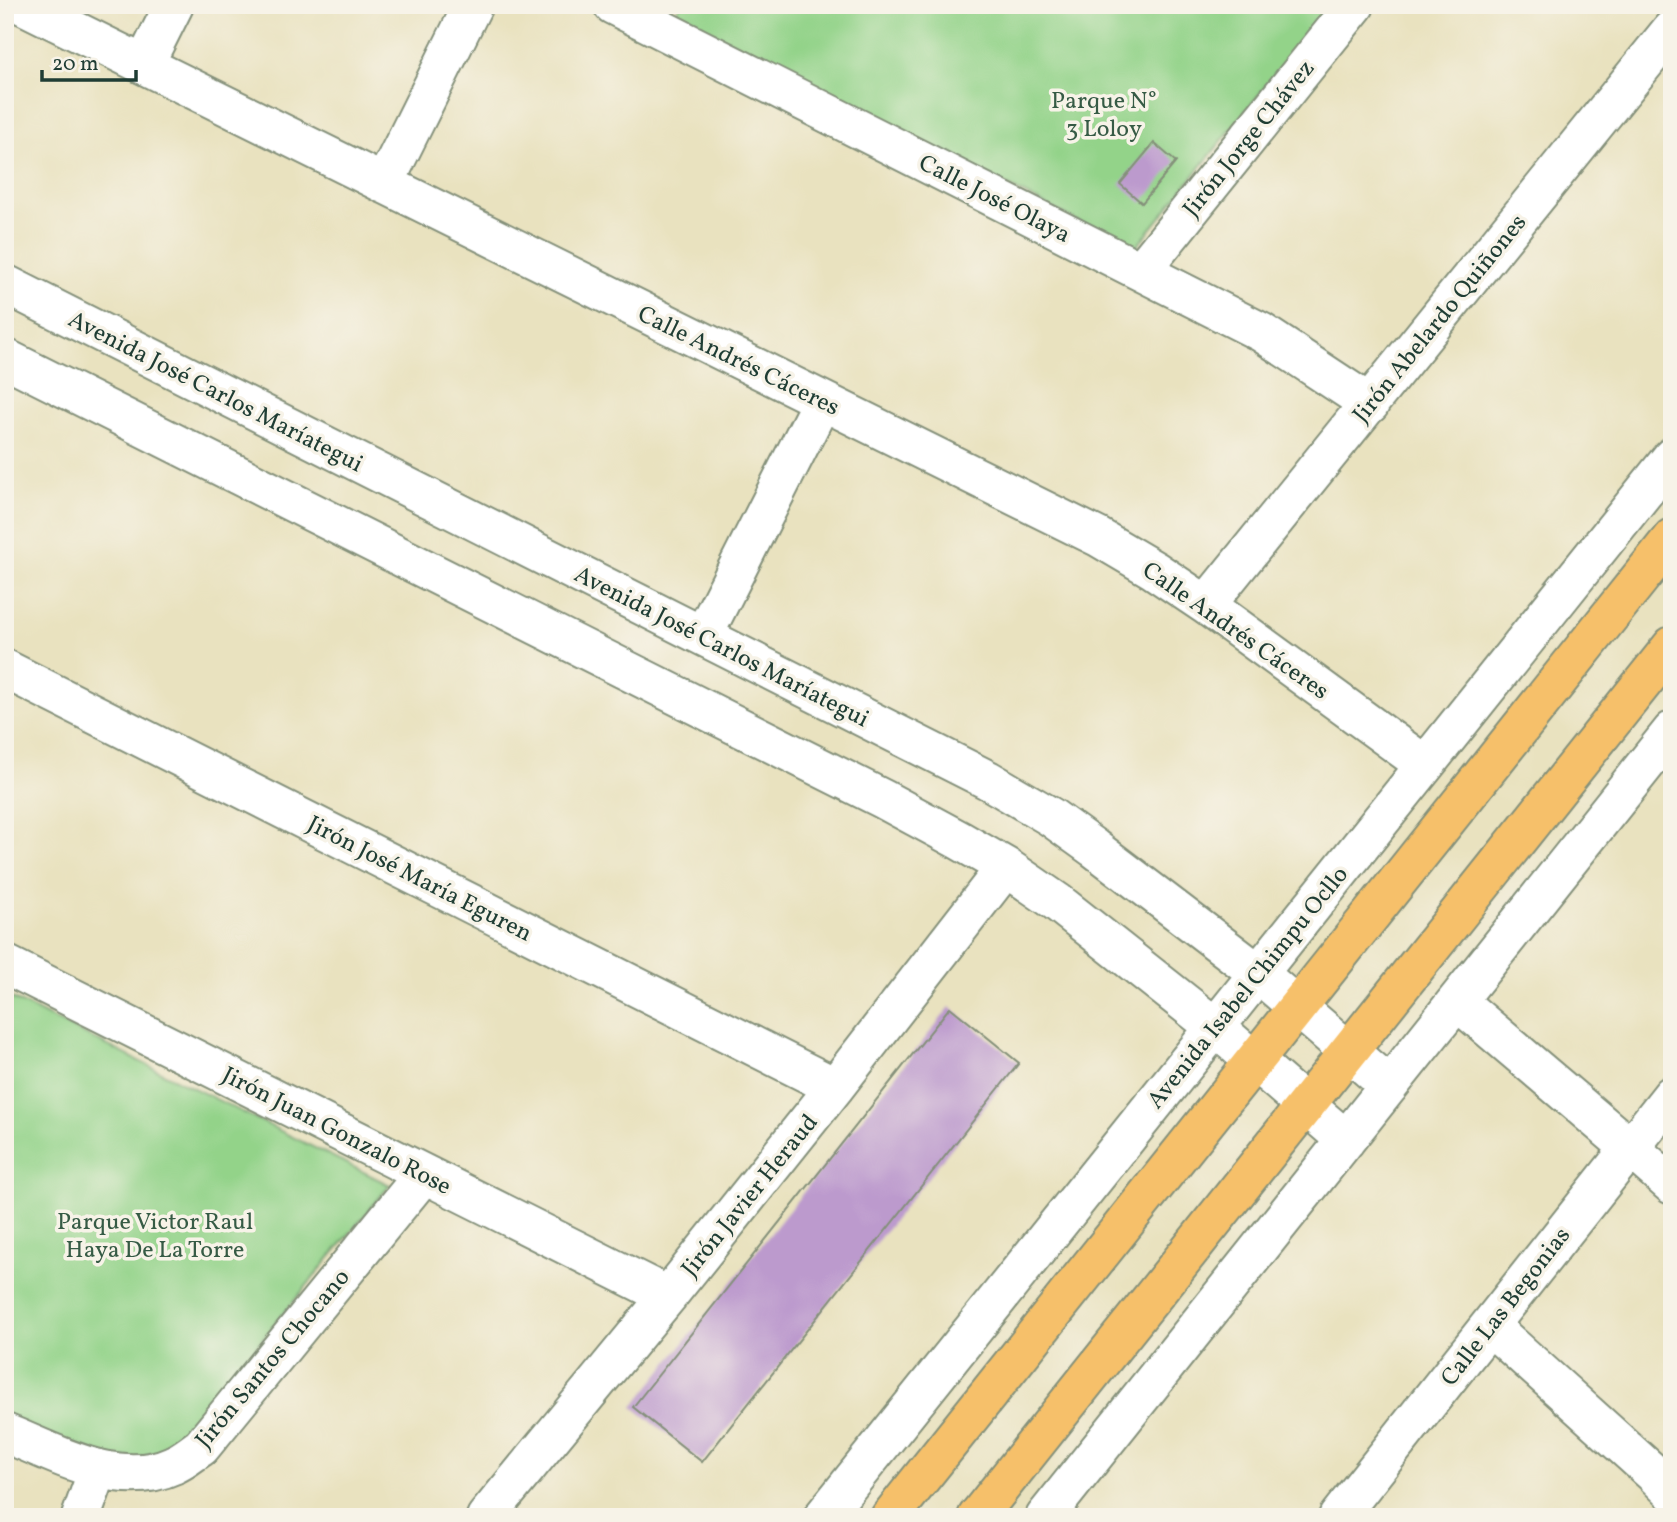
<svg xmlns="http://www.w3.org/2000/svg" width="1677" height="1522" viewBox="0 0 1677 1522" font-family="Vollkorn,serif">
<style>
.green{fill:#93d389;stroke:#59885e;stroke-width:2}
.building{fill:#bc9acd}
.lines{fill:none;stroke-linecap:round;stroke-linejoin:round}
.minor-casing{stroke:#84907a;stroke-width:42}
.major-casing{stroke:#84907a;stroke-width:42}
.minor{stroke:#fff;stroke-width:38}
.major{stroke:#f6c06b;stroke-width:38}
.labels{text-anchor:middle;stroke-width:7;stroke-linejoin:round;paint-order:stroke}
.park-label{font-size:24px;fill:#365b45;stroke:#f7f3e8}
.street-label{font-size:24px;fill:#1f3d34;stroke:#f7f3e8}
</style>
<rect width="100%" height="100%" fill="#f7f3e8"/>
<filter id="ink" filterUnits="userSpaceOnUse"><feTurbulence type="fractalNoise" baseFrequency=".0143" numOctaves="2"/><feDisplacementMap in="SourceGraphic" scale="14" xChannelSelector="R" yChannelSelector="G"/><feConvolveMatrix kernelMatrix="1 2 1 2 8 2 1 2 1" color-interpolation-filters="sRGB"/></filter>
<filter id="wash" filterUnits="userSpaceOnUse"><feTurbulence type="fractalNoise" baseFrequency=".00686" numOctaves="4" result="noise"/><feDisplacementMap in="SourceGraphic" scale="28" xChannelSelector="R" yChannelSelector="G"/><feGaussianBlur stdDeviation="1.57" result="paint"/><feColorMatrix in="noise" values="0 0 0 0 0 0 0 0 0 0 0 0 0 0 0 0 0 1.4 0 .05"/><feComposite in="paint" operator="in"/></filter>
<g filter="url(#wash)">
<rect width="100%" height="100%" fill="#e9e2bf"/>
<!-- green -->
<path class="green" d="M 680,5 L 1331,5 L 1134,250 L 674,16 Z
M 5,995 L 390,1185 L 185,1433 L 161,1451 L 135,1459 L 107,1457 L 5,1419 Z"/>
<g id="blocks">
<!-- building -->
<path class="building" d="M 1154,143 L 1176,162 L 1142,203 L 1120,184 Z
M 950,1007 L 1019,1063 L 702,1462 L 633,1407 Z"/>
</g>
</g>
<g filter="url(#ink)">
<use href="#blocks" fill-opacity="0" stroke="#84907a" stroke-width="2"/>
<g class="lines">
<defs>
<path id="minor" d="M 23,5 L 1098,537 L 1154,570 L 1206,605 L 1425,765
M 613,5 L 1261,332 L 1370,404
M 144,65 L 174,5
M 384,184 L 473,5
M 1141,271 L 1355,5
M 5,284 L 988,780 L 1051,817 L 1094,848 L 1258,973 L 1389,1086
M 5,358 L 883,799 L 959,840 L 1006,867 L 1057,902 L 1215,1027 L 1346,1140
M 1206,605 L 1672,29
M 703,636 L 822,401
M 5,669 L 835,1087
M 5,964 L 668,1296
M 1457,1001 L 1630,1148 L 1672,1185
M 1490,1326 L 1654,1474 L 1672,1492
M 5,1433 C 55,1453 119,1490 173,1465 C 183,1461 192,1453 201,1447 L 424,1174
M 81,1517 L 98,1470
M 486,1517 L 668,1296 L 835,1087 L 1006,867
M 823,1517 L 1672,457
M 1045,1517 L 1672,731
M 1338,1517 L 1672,1095"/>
<path id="major" d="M 890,1517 L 1672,538
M 977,1517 L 1672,646"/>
</defs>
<!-- minor casing -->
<use href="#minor" class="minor-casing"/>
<!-- major casing -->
<use href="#major" class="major-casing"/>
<!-- minor -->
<use href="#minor" class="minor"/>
<!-- major -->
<use href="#major" class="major"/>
</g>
</g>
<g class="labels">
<!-- park labels -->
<g class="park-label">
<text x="1104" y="108">Parque N°<tspan x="1104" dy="28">3 Loloy</tspan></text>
<text x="155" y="1229">Parque Victor Raul<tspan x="155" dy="28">Haya De La Torre</tspan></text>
</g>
<!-- street labels -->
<g class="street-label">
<text transform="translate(1248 138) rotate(-51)" y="8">Jirón Jorge Chávez</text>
<text transform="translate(995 198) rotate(27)" y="8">Calle José Olaya</text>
<text transform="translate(1439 318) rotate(-51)" y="8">Jirón Abelardo Quiñones</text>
<text transform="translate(739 360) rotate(26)" y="8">Calle Andrés Cáceres</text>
<text transform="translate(216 391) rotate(27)" y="8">Avenida José Carlos Maríategui</text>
<text transform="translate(1236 630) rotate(35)" y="8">Calle Andrés Cáceres</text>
<text transform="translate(722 646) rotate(27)" y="8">Avenida José Carlos Maríategui</text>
<text transform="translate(420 878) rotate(27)" y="8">Jirón José María Eguren</text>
<text transform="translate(1247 987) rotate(-51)" y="8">Avenida Isabel Chimpu Ocllo</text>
<text transform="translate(337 1130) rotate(27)" y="8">Jirón Juan Gonzalo Rose</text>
<text transform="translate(749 1195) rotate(-51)" y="8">Jirón Javier Heraud</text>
<text transform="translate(1505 1306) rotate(-52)" y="8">Calle Las Begonias</text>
<text transform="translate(272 1358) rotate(-50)" y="8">Jirón Santos Chocano</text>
</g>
</g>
<!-- margin -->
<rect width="1677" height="1522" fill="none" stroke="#f7f3e8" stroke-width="28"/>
<!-- scale -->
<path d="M42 70v10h94v-10" fill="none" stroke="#1f3d34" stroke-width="3.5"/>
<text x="52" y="70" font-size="21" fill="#1f3d34" stroke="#f7f3e8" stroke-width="5" paint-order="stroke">20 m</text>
</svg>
